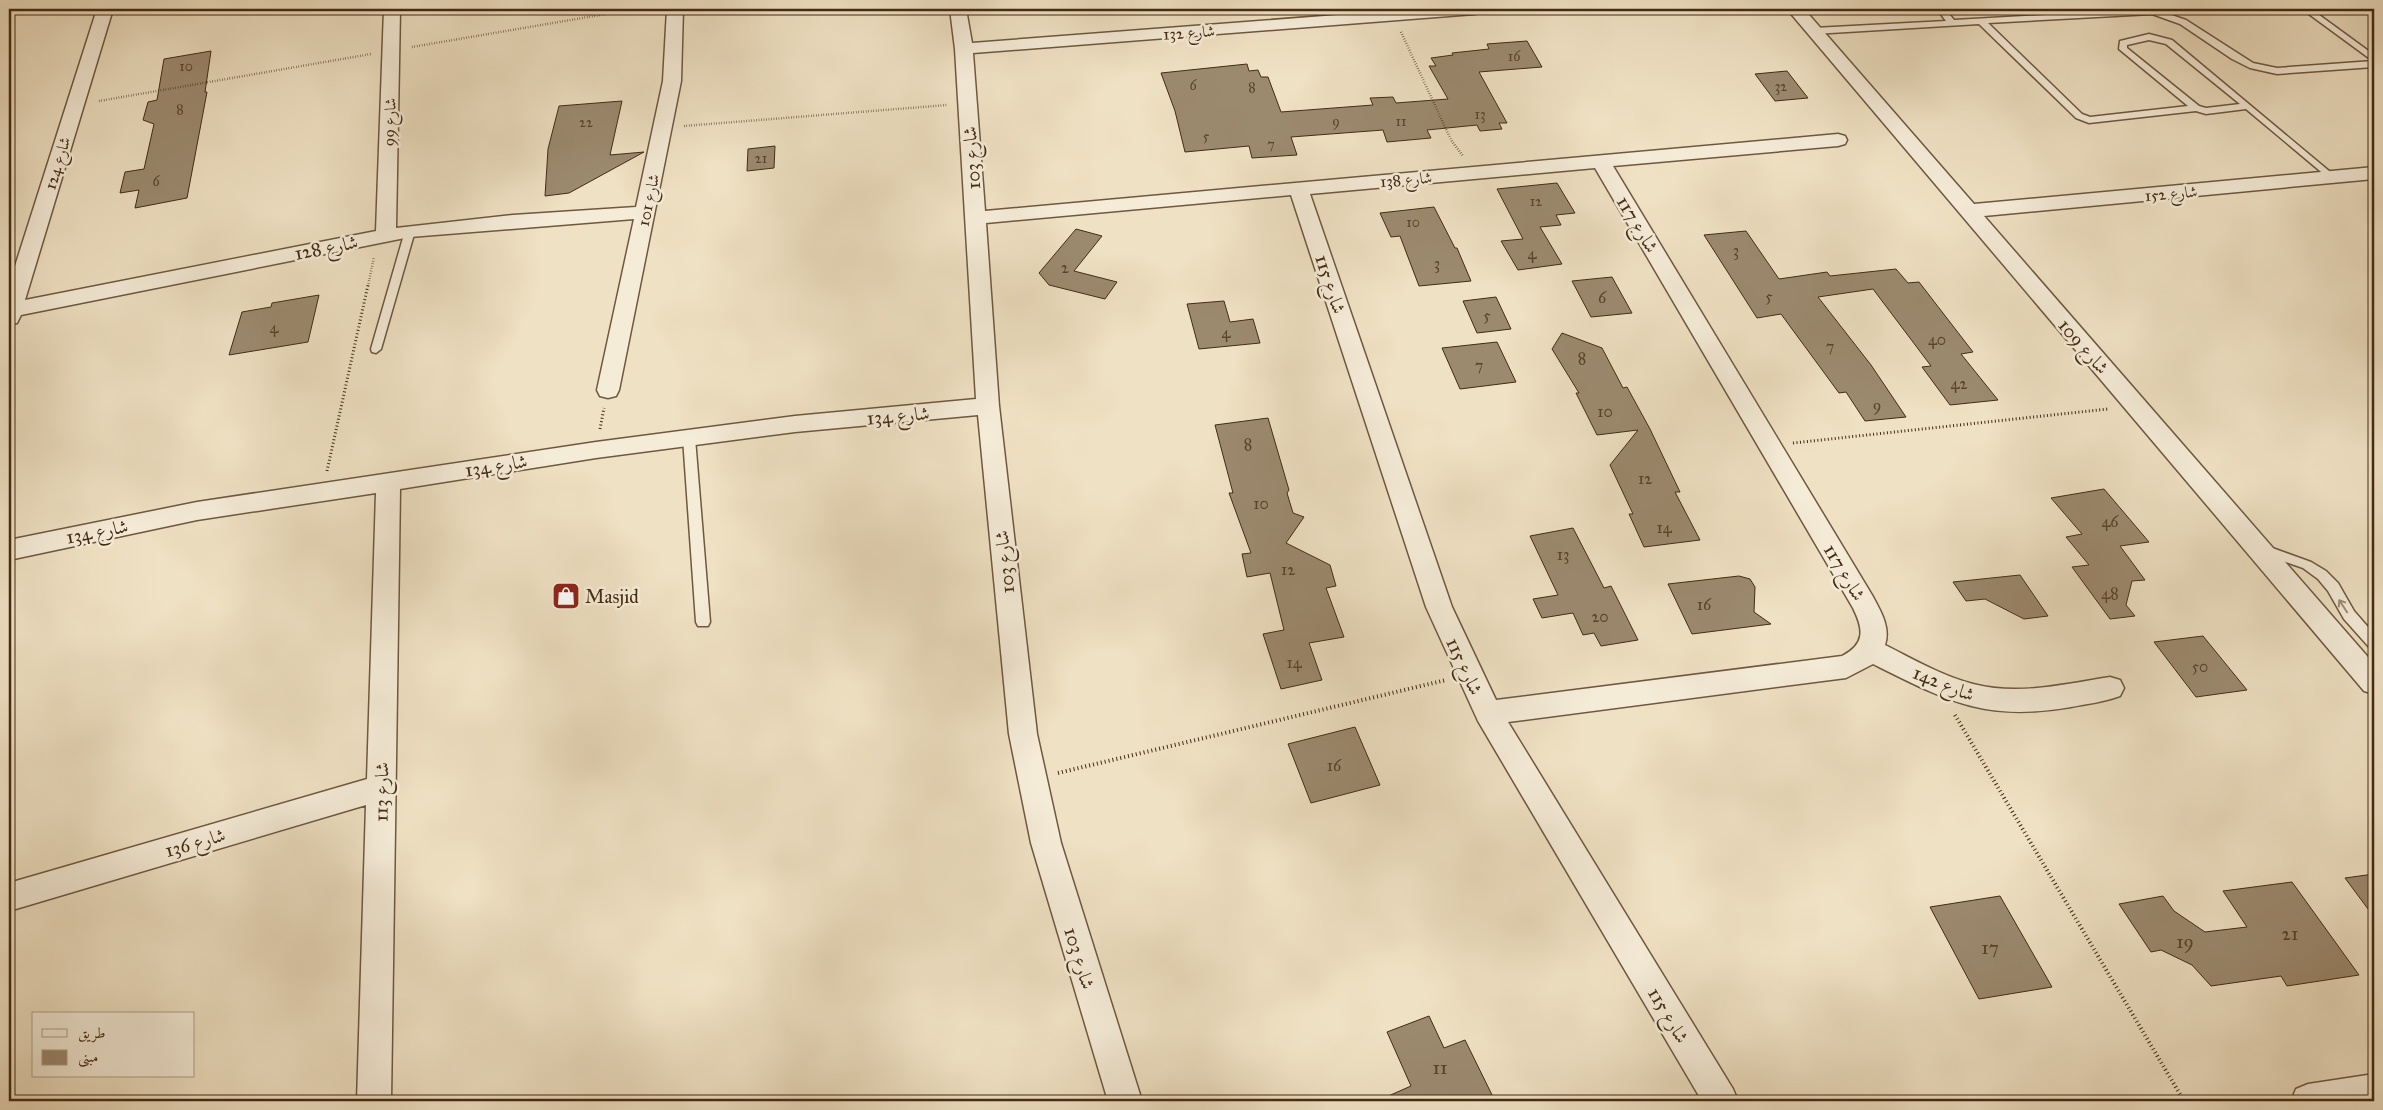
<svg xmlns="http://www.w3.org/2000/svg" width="2383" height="1110" viewBox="0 0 2383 1110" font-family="'IM FELL Great Primer',Amiri,serif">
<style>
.building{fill:#9c8a6f;stroke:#432b13}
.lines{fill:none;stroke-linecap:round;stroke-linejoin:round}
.service-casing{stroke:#6e583f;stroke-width:3}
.minor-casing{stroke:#6e583f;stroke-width:3}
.path-far2{stroke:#432b13;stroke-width:2.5;stroke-dasharray:0.5 2;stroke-linecap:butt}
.path-far1{stroke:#432b13;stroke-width:3;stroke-dasharray:1 2.5;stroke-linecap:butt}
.path{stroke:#432b13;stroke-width:4;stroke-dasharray:1 3;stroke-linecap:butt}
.service{fill:#f5ecd8;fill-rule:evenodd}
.minor{fill:#f5ecd8;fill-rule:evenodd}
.oneway{stroke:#9c8c76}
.labels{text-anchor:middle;stroke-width:5;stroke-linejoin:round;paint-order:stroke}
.far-number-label{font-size:14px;fill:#59432a}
.far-street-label{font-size:16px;fill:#432b13;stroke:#f5ecd8}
.number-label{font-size:16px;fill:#59432a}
.street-label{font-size:19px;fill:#432b13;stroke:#f5ecd8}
.poi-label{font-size:19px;fill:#432b13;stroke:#f5ecd8;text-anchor:start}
.near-number-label{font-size:19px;fill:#59432a}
</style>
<rect width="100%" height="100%" fill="#efe1c3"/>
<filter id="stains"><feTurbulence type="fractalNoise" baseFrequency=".004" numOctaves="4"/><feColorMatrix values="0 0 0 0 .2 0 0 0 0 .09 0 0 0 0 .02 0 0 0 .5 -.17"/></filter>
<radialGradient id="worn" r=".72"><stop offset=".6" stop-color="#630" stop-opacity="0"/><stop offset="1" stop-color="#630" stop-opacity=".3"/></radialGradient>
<!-- building -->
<path class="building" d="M 1527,41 L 1542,67 L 1479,72 L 1507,123 L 1499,123 L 1502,129 L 1480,131 L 1477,125 L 1427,130 L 1431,138 L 1387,142 L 1383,130 L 1291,137 L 1297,155 L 1252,158 L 1249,146 L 1185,152 L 1175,111 L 1161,73 L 1247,64 L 1249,71 L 1258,70 L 1261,77 L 1268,77 L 1281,112 L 1373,105 L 1370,98 L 1393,97 L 1396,103 L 1448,99 L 1429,66 L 1436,66 L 1431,58 L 1453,55 L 1452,53 L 1489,49 L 1487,44 Z
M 211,51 L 205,92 L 207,92 L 187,198 L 135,208 L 139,190 L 120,193 L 125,172 L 144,169 L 154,124 L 143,120 L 148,102 L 157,100 L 164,59 Z
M 1787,71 L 1808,98 L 1775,101 L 1755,74 Z
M 622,101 L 610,155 L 644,152 L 569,193 L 545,196 L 548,149 L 559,106 Z
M 775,146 L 774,168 L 747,171 L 748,149 Z
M 1557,183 L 1575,213 L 1556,215 L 1561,225 L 1540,227 L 1562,264 L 1518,270 L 1501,241 L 1523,239 L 1497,189 Z
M 1434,207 L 1455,248 L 1457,248 L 1471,281 L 1419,286 L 1400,236 L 1391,237 L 1380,213 Z
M 1076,229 L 1102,236 L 1074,271 L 1117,282 L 1105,299 L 1049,285 L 1039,273 Z
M 1746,231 L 1779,279 L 1827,272 L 1830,276 L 1896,269 L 1908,283 L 1919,282 L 1973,352 L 1961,354 L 1998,400 L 1950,405 L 1922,367 L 1931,366 L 1873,289 L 1818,297 L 1871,365 L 1906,417 L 1865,421 L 1846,392 L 1839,393 L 1781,314 L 1757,318 L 1704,235 Z
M 1612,277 L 1632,313 L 1591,317 L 1572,281 Z
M 319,295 L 308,342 L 229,355 L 242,312 L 271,307 L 272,303 Z
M 1496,297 L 1511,329 L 1477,333 L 1463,301 Z
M 1224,301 L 1230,322 L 1253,319 L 1260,343 L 1199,349 L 1187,304 Z
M 1562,333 L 1602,348 L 1623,388 L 1627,387 L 1650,429 L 1680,492 L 1675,492 L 1700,540 L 1644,547 L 1629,514 L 1633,514 L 1610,465 L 1638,430 L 1597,435 L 1576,393 L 1579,393 L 1552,349 Z
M 1497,342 L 1516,382 L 1460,389 L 1442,348 Z
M 1268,418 L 1289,490 L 1287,493 L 1293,513 L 1304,517 L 1286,543 L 1330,565 L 1336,586 L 1326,588 L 1344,637 L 1309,643 L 1322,680 L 1281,689 L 1263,634 L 1284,630 L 1270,573 L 1247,577 L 1242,554 L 1251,553 L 1229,493 L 1233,493 L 1215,425 Z
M 2104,489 L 2149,542 L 2120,546 L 2145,580 L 2132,581 L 2126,605 L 2135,616 L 2110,619 L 2072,567 L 2089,565 L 2066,537 L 2082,534 L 2051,498 Z
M 1573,528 L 1604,588 L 1611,586 L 1638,640 L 1601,646 L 1594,633 L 1583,635 L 1573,613 L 1542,618 L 1533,599 L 1558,595 L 1530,536 Z
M 2020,575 L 2048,616 L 2024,619 L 1985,599 L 1966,601 L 1953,582 Z
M 1739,576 L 1750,579 L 1755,587 L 1754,612 L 1771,624 L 1692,634 L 1668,584 Z
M 2203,636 L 2247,690 L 2196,697 L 2154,642 Z
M 1355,727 L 1380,785 L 1311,803 L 1288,744 Z
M 2374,874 L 2374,917 L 2345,878 Z
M 2292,882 L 2359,975 L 2287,986 L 2281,976 L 2211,986 L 2192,965 L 2161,950 L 2151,952 L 2119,904 L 2163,896 L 2174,911 L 2205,932 L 2247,927 L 2223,891 Z
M 2000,896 L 2052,987 L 1979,999 L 1930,907 Z
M 1429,1016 L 1444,1048 L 1465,1040 L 1495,1101 L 1377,1101 L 1411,1086 L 1387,1032 Z"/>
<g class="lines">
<defs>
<path id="service" d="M 1937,9 L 1945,9 L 1954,20 L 2154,9 L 2186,20 L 2253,63 L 2277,68 L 2373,61 L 2302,9 L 2311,9 L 2374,55 L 2374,67 L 2277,74 L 2250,68 L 2232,59 L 2180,24 L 2152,14 L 1988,23 L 2082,114 L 2090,117 L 2188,106 L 2119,49 L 2120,41 L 2149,34 L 2172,40 L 2335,176 L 2337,178 L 2332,181 L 2246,109 L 2206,114 L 2196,111 L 2089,123 L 2076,118 L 1979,24 L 1814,34 L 1810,31 L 1814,28 L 1946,21 ZM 2149,40 L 2166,44 L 2240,104 L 2206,108 L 2199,106 L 2127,48 L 2127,45 Z
M 410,228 L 415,231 L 381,349 L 376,353 L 372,352 L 371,349 L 405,231 Z
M 689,434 L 695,438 L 710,622 L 708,626 L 698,626 L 696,622 L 683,438 Z
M 2264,545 L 2311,562 L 2326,571 L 2338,583 L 2354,611 L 2374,634 L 2374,648 L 2369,647 L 2344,619 L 2328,591 L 2318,579 L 2303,568 L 2260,553 L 2258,550 L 2260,547 Z"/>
<path id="minor" d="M 97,9 L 113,9 L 25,300 L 376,231 L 384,9 L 400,9 L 396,228 L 513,215 L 636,207 L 663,81 L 667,9 L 683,9 L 681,81 L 619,390 L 616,396 L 608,398 L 600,396 L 597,390 L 634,219 L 410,237 L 21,315 L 17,323 L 9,325 L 9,285 Z
M 950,9 L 966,9 L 972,43 L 1415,9 L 1483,9 L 1481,12 L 1475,14 L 973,53 L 985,211 L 1838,134 L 1845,136 L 1847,140 L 1845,144 L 1838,146 L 1613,166 L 1872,595 C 1880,610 1891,627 1885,645 C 1913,659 1942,676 1973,684 C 2019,696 2064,684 2110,677 L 2120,680 L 2124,688 L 2120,696 C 2104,702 2087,704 2071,707 C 1985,722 1947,701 1873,664 L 1846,678 L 1508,722 L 1733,1089 L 1738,1101 L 1702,1101 L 1478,721 L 1426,607 L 1291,195 L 986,223 L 999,406 L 1037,734 L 1061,843 L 1142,1101 L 1108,1101 L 1031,843 L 1009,734 L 978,415 L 795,432 L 596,458 L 400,489 L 391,1101 L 357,1101 L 366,805 L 9,911 L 9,883 L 367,779 L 376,493 L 197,520 L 9,560 L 9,540 L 197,502 L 596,442 L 795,416 L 976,399 L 955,49 ZM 1595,168 L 1853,608 C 1864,630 1865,644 1842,656 L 1496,700 L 1452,607 L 1310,194 Z
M 1787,9 L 1804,9 L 1974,204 L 2374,167 L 2374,179 L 1984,216 L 2374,664 L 2374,694 L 2364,691 Z
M 2374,1074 L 2374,1101 L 2291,1101 L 2296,1089 L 2308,1084 Z"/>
</defs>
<!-- service casing -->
<use href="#service" class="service-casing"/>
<!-- minor casing -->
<use href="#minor" class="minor-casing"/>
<!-- path-far2 -->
<path class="path-far2" d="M 1401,32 L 1451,140 L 1463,156
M 412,47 L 635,9
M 99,101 L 371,54
M 684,126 L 947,105
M 368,286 L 374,257"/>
<!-- path-far1 -->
<path class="path-far1" d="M 600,429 L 604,408
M 1793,443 L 2108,409
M 327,471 L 368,285"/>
<!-- path -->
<path class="path" d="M 1955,715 L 2184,1101
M 1058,773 L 1446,680"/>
<!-- service -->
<use href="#service" class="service"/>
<!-- minor -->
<use href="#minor" class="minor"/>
</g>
<!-- one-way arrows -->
<defs><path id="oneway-shaft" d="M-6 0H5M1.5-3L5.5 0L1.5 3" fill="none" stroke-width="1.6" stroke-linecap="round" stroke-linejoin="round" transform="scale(1.25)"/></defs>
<use class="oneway" href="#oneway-shaft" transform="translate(2343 606) rotate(-123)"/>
<!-- icons -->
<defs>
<symbol id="shop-square" viewBox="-11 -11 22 22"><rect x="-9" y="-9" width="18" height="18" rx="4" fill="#8f2418" stroke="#f5ecd8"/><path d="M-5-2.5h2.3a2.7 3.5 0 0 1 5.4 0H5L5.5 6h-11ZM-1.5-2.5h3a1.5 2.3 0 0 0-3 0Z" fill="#fff"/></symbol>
</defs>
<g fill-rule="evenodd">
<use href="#shop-square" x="550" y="580" width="32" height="32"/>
</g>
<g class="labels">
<!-- far-number labels -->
<g class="far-number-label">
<text x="1514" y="61">16</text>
<text x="186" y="71">10</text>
<text x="1193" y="90">6</text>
<text x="1781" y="91">32</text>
<text x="1252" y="92">8</text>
<text x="180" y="114">8</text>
<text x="1480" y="119">13</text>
<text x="1336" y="126">9</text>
<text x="1401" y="126">11</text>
<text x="586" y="127">22</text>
<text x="1206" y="141">5</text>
<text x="1271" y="149">7</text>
<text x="761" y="163">21</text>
<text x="156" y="186">6</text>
<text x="1536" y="206">12</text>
<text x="1413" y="227">10</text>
</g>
<!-- far-street labels -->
<g class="far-street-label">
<text transform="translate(1189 32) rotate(-4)" y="6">شارع 132</text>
<text transform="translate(389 122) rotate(-88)" y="6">شارع 99</text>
<text transform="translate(57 163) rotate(-73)" y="6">شارع 124</text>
<text transform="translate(1406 179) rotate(-5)" y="6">شارع 138</text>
<text transform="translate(2171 193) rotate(-5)" y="6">شارع 152</text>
<text transform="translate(648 200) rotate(-78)" y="6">شارع 101</text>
</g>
<!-- number labels -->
<g class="number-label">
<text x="1736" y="256">3</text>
<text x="1532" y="259">4</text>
<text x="1437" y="269">3</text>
<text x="1065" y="273">2</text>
<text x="1769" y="302">5</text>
<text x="1602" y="303">6</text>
<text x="1487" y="321">5</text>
<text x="274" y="333">4</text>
<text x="1226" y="338">4</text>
<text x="1937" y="345">40</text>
<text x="1830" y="352">7</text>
<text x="1582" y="364">8</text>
<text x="1479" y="371">7</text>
<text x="1959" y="389">42</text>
<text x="1877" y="411">9</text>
<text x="1605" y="417">10</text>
<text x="1248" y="450">8</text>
<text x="1645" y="484">12</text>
<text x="1261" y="509">10</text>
<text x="2110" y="527">46</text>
<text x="1664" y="533">14</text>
<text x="1563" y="560">13</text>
<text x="1288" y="575">12</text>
<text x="2110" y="599">48</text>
<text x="1704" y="610">16</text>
<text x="1600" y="622">20</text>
<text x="1294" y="668">14</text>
<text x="2200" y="672">50</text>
<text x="1334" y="771">16</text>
</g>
<!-- street labels -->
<g class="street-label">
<text transform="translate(971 158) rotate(-94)" y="7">شارع 103</text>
<text transform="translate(1638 224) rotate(59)" y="7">شارع 117</text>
<text transform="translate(326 247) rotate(-11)" y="7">شارع 128</text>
<text transform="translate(1331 284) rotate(72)" y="7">شارع 115</text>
<text transform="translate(2084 346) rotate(49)" y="7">شارع 109</text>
<text transform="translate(898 415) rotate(-5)" y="7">شارع 134</text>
<text transform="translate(496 465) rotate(-9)" y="7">شارع 134</text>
<text transform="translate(97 531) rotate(-11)" y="7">شارع 134</text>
<text transform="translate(1004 562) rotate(-96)" y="7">شارع 103</text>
<text transform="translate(1845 572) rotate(59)" y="7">شارع 117</text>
<text transform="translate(1465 666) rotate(65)" y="7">شارع 115</text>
<text transform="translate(1944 683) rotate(22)" y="7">شارع 142</text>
<text transform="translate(381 792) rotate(-89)" y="7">شارع 113</text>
<text transform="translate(195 842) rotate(-16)" y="7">شارع 136</text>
<text transform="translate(1080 958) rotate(73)" y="7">شارع 103</text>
<text transform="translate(1669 1015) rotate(59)" y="7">شارع 115</text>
</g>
<!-- poi labels -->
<g class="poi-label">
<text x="585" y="603">Masjid</text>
</g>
<!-- near-number labels -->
<g class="near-number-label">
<text x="2290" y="940">21</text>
<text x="2185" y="948">19</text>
<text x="1990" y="954">17</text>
<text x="1440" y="1074">11</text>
</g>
</g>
<!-- margin -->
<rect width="2383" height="1110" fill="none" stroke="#efe1c3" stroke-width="30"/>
<rect x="10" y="10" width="2363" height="1090" fill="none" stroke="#432b13" stroke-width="2.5"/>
<rect x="15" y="15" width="2353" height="1080" fill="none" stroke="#432b13"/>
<!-- legend -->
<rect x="32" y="1012" width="162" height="65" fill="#f5ecd8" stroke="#ae9f89"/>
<rect x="42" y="1029" width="25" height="8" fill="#f5ecd8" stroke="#ae9f89"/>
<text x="78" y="1038" font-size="15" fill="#432b13">طريق</text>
<rect x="42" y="1050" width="25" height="15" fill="#9c8a6f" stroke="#ae9f89"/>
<text x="78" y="1062" font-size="15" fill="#432b13">مبنى</text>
<rect width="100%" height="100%" filter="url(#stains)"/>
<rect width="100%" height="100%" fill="url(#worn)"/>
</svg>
